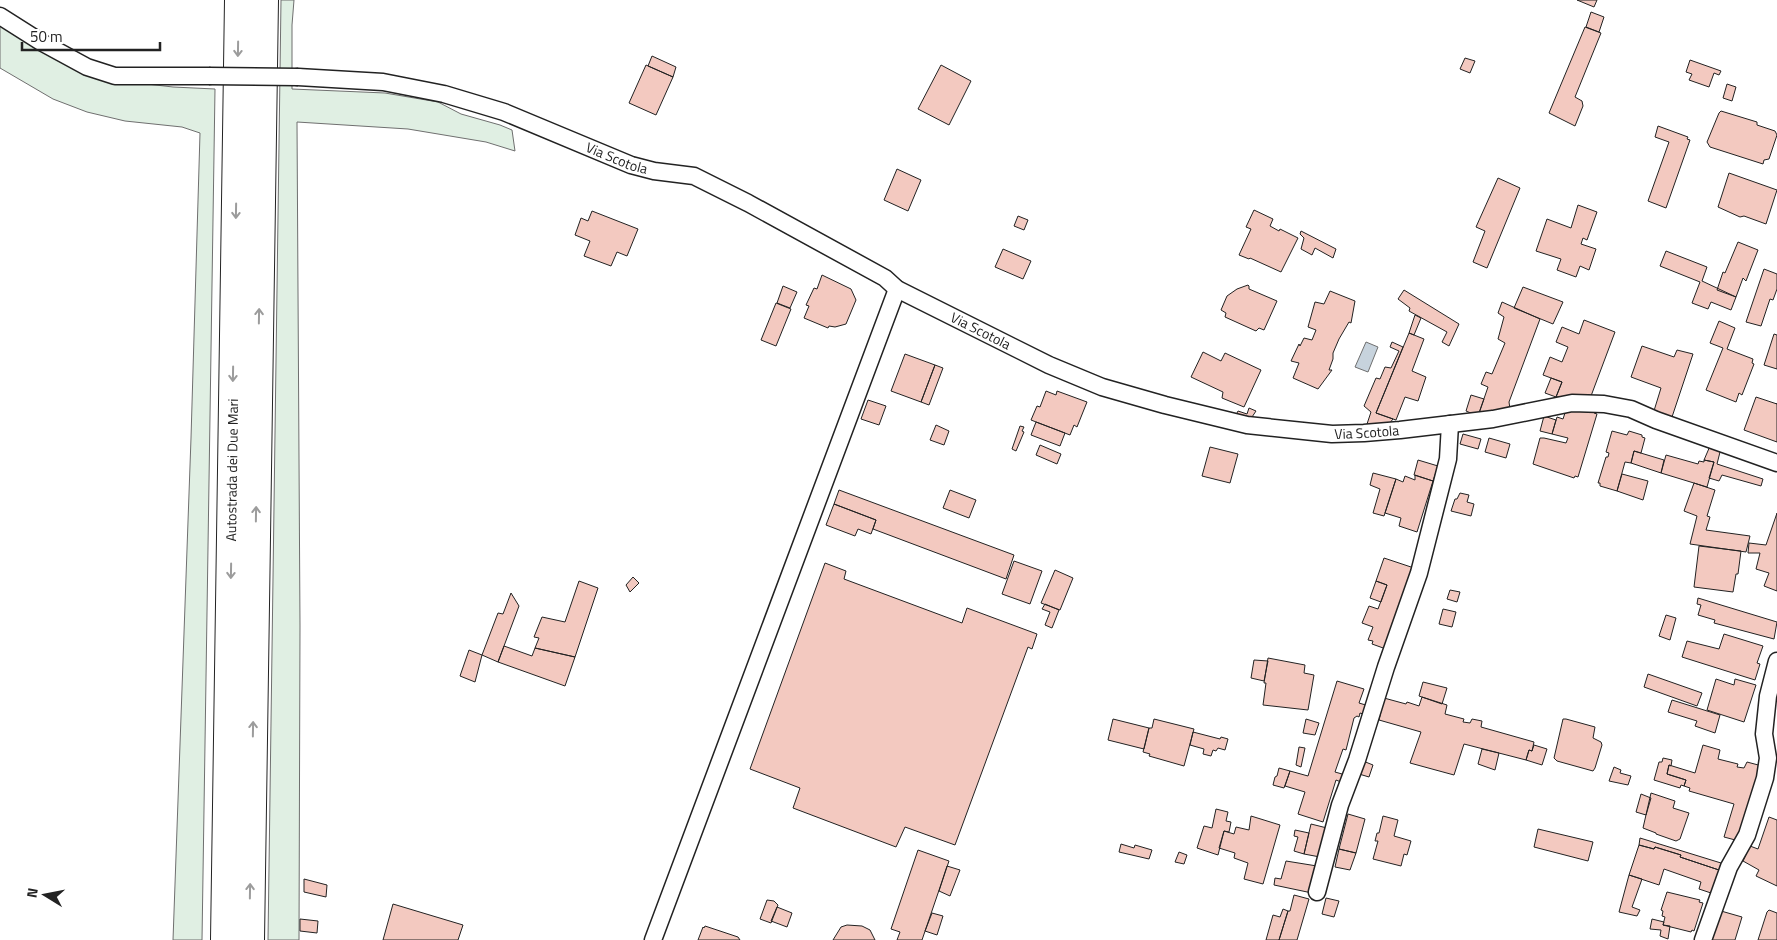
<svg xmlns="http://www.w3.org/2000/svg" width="1777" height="940" viewBox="0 0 1777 940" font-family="'Titillium Web',sans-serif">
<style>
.green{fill:#e0efe3;stroke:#6f6f6f}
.water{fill:#c7d3dd;stroke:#6f6f6f}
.building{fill:#f3c9c0;stroke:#222}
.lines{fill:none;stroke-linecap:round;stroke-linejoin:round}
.minor-casing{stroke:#222;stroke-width:19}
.motorway-casing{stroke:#222;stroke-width:30}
.minor{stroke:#fff;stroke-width:16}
.motorway{stroke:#fff;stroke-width:28}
.minor-bridge-casing{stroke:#222;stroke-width:19;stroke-linecap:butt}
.minor-bridge{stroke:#fff;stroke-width:16}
.oneway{stroke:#9c9c9c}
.labels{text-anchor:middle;stroke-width:4;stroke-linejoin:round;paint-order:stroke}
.street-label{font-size:14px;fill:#222;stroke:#fff}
</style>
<rect width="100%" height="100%" fill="#fff"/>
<!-- green -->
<path class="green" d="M 281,0 L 294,0 L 292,25 L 292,89 L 385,93 L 438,102 L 461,114 L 500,125 L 512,130 L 515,151 L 486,142 L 408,129 L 297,122 L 300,626 L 299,940 L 268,940 Z
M 0,22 L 112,80 L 173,87 L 215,89 L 202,940 L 173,940 L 191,438 L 200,133 L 182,127 L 125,121 L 87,112 L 53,99 L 0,68 Z"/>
<!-- water -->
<path class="water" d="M 1366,342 L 1378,347 L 1368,372 L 1355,367 Z"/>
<!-- building -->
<path class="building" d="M 1577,0 L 1597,0 L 1594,7 Z
M 1591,12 L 1604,17 L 1599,32 L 1586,27 Z
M 1585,27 L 1601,33 L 1575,97 L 1582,101 L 1583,106 L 1575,126 L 1549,113 Z
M 652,56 L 676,67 L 673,77 L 648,66 Z
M 1465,58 L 1475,61 L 1470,73 L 1460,69 Z
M 1690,60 L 1721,71 L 1719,75 L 1714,73 L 1709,87 L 1689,80 L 1692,74 L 1686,72 Z
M 646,65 L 673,77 L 656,115 L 629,103 Z
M 941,65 L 971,81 L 949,125 L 918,109 Z
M 1727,84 L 1736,87 L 1732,101 L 1723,98 Z
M 1721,111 L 1757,122 L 1757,125 L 1775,131 L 1777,135 L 1769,159 L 1764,160 L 1763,164 L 1710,147 L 1707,142 L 1719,113 Z
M 1658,126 L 1688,137 L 1687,139 L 1690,140 L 1666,208 L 1648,201 L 1669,142 L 1655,137 Z
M 897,169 L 921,180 L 908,211 L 884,200 Z
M 1729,173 L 1777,190 L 1766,224 L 1744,216 L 1740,217 L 1718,207 Z
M 1498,178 L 1520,188 L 1487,268 L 1473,262 L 1485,231 L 1476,227 Z
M 1578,205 L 1597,212 L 1587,240 L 1583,238 L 1581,244 L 1596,249 L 1589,270 L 1580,266 L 1576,277 L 1557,270 L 1561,259 L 1536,251 L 1547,219 L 1571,228 Z
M 1254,210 L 1273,219 L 1270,226 L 1279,231 L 1280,229 L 1298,238 L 1281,272 L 1250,258 L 1249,259 L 1239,255 L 1251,229 L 1246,227 Z
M 592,211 L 638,229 L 627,256 L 617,252 L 611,266 L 584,256 L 590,241 L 575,235 L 581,218 L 588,221 Z
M 1018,216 L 1028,220 L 1024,230 L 1014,226 Z
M 1301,231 L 1336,249 L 1333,258 L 1315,248 L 1312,255 L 1301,249 L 1304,238 L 1300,234 Z
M 1738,242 L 1758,250 L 1746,281 L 1743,278 L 1736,297 L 1717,290 L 1723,272 L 1725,273 Z
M 1003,249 L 1031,261 L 1023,279 L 995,267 Z
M 1666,251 L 1707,267 L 1702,281 L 1736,297 L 1731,310 L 1711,302 L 1708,309 L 1692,303 L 1700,282 L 1660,266 Z
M 1764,269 L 1777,274 L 1777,289 L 1773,300 L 1770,299 L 1761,326 L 1746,322 Z
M 822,275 L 851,289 L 856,300 L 846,324 L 835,327 L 829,326 L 828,328 L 804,318 L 809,306 L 806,305 L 814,288 L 817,289 Z
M 1248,285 L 1249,286 L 1249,289 L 1277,301 L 1264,330 L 1259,328 L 1256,331 L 1225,317 L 1226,313 L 1221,310 L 1227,296 L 1237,289 Z
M 783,286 L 797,292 L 790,308 L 777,303 Z
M 1523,287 L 1563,302 L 1553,324 L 1514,308 Z
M 1404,290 L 1459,324 L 1449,346 L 1442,342 L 1447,332 L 1409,311 L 1410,308 L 1398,299 Z
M 1330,291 L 1355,301 L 1351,323 L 1349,322 L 1339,339 L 1333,353 L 1333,359 L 1329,370 L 1332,370 L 1318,389 L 1293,378 L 1299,363 L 1291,361 L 1299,344 L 1300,346 L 1304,338 L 1312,340 L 1316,330 L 1308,327 L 1315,302 L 1324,304 Z
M 1502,302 L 1540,319 L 1509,402 L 1510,409 L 1478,416 L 1488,387 L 1481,384 L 1486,372 L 1492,374 L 1505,343 L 1498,339 L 1504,317 L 1498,313 Z
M 776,303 L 791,309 L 776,346 L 761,340 Z
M 1415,315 L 1421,318 L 1414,335 L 1409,333 Z
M 1584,320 L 1615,332 L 1591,396 L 1556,397 L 1562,382 L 1543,375 L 1550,357 L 1562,362 L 1568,347 L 1556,342 L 1562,327 L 1579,334 Z
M 1719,321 L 1735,328 L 1727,349 L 1753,359 L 1752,363 L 1754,364 L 1742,395 L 1739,393 L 1736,402 L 1706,390 L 1723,348 L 1710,343 Z
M 1409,333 L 1424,339 L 1412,371 L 1426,377 L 1418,401 L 1405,397 L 1396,420 L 1376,413 Z
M 1774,334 L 1777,335 L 1777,369 L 1764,365 Z
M 1392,342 L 1403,347 L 1376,413 L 1393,419 L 1389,424 L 1377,427 L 1367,424 L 1371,412 L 1364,406 L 1376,378 L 1380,379 L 1385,367 L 1391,368 L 1399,351 L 1390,347 Z
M 1642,346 L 1674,357 L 1677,350 L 1693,354 L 1671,420 L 1653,414 L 1661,388 L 1631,377 Z
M 1203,352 L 1221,361 L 1225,353 L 1261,370 L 1244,407 L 1222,398 L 1223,392 L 1191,377 Z
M 905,354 L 935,365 L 921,402 L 891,391 Z
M 935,365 L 943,368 L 929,405 L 921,402 Z
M 1551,378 L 1562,382 L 1556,397 L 1545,393 Z
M 1046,391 L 1056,395 L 1057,391 L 1087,402 L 1077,427 L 1074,425 L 1070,435 L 1031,420 L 1037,406 L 1040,407 Z
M 1471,395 L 1484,399 L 1478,416 L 1466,411 Z
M 1756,397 L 1777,404 L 1777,403 L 1777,442 L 1744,430 Z
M 868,400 L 886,406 L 879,425 L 861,419 Z
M 1249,408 L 1256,411 L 1250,420 L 1236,415 L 1238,411 L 1247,414 Z
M 1576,410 L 1594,411 L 1594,413 L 1597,414 L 1578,477 L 1575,476 L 1574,478 L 1533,464 L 1540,438 L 1544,438 L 1566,443 L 1568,438 L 1552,434 L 1557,417 L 1563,419 L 1565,413 Z
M 1544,416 L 1556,420 L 1552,434 L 1540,431 Z
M 1036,422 L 1065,433 L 1060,446 L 1031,435 Z
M 936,425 L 949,431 L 944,445 L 930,440 Z
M 1020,426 L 1024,427 L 1022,431 L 1024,432 L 1016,451 L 1012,449 Z
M 1612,431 L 1627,435 L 1629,431 L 1642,435 L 1642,437 L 1645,438 L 1641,453 L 1634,451 L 1631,463 L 1625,462 L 1617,491 L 1600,486 L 1600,483 L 1598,483 L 1606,457 L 1608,457 L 1609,453 L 1606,452 Z
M 1463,434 L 1481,439 L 1478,449 L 1460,444 Z
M 1489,438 L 1510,444 L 1506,458 L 1485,452 Z
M 1040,445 L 1061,454 L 1057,464 L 1036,455 Z
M 1710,446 L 1721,448 L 1717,464 L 1763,479 L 1761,486 L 1722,475 L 1719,481 L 1709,478 L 1714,462 L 1704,460 Z
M 1210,447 L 1238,454 L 1230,483 L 1202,476 Z
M 1634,451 L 1664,460 L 1661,473 L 1631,463 Z
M 1666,455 L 1698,464 L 1699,461 L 1704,462 L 1704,460 L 1714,462 L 1707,487 L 1661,473 Z
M 1418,460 L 1438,466 L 1433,481 L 1414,475 Z
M 1373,473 L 1396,479 L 1384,516 L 1373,513 L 1380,489 L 1370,485 Z
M 1622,474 L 1648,481 L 1643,500 L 1617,491 Z
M 1415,475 L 1433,481 L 1417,532 L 1399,526 L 1401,518 L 1385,513 L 1396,479 L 1403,482 L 1405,476 L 1415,480 Z
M 1694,483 L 1715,490 L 1707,516 L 1710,517 L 1706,530 L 1750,536 L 1746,552 L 1690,544 L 1697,516 L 1684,511 Z
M 839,490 L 1014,555 L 1006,579 L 873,529 L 876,520 L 834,504 Z
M 950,490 L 976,500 L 969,518 L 943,508 Z
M 1460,493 L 1469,495 L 1467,502 L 1474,504 L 1471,516 L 1451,511 L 1455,499 L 1457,499 Z
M 834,504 L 876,520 L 871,534 L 858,529 L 855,536 L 826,525 Z
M 1777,513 L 1777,591 L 1764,586 L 1769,573 L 1756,569 L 1760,553 L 1748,553 L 1749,543 L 1766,545 Z
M 1699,546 L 1741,551 L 1738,574 L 1736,574 L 1733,592 L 1694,587 Z
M 1384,558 L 1414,568 L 1386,649 L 1372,644 L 1373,641 L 1368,640 L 1373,627 L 1362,623 L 1369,606 L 1378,609 L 1387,585 L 1376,581 Z
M 1014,561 L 1042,571 L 1030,604 L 1002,594 Z
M 825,563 L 846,571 L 844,579 L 962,623 L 967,608 L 1037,634 L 1032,649 L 1028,647 L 955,845 L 905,827 L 896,847 L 793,808 L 800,788 L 750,769 Z
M 1055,570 L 1073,578 L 1060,610 L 1041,603 Z
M 633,577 L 639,583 L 630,592 L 626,585 Z
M 579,581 L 598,588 L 575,657 L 535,648 L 539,638 L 534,637 L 542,617 L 565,622 Z
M 1376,581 L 1387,585 L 1381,602 L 1370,598 Z
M 1450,590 L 1460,592 L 1457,602 L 1447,599 Z
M 511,593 L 519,606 L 498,662 L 482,655 L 498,613 L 503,614 Z
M 1698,598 L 1777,622 L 1774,639 L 1714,623 L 1715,620 L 1698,615 L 1701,605 L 1697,604 Z
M 1045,604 L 1059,610 L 1052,628 L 1045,625 L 1050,612 L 1042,609 Z
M 1443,609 L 1456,612 L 1452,627 L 1439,624 Z
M 1666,615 L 1676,618 L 1670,640 L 1659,636 Z
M 1724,634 L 1763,646 L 1757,663 L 1760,664 L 1755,680 L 1682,657 L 1687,641 L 1719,649 Z
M 504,646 L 532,656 L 535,648 L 575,657 L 565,686 L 498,662 Z
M 469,650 L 482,655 L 475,682 L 460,676 Z
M 1268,658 L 1305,665 L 1304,673 L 1314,675 L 1308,710 L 1263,705 L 1266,683 L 1264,683 Z
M 1254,660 L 1268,661 L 1264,681 L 1251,678 Z
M 1648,674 L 1702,693 L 1697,706 L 1644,687 Z
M 1716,679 L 1734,685 L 1735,679 L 1756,685 L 1744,722 L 1707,710 Z
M 1337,681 L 1364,689 L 1359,703 L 1369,706 L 1366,715 L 1360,713 L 1359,717 L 1357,716 L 1354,718 L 1346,750 L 1343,749 L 1335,772 L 1349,776 L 1346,784 L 1336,780 L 1323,822 L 1298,814 L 1305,792 L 1285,786 L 1290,771 L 1308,776 Z
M 1423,682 L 1447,688 L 1442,704 L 1419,696 Z
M 1422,697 L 1447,705 L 1445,714 L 1464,719 L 1463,722 L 1470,723 L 1472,719 L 1482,721 L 1481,727 L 1534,742 L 1532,751 L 1529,750 L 1526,760 L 1464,744 L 1454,775 L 1410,763 L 1421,732 L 1379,720 L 1384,698 L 1406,704 L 1407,702 L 1419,706 Z
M 1672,700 L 1720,715 L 1715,733 L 1695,726 L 1697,721 L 1668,712 Z
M 1113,719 L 1149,728 L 1144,749 L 1108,740 Z
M 1154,719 L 1194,729 L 1184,766 L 1149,756 L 1150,754 L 1143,752 L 1149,728 L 1152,728 Z
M 1306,719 L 1319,723 L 1315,735 L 1303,733 Z
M 1563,719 L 1566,719 L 1595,727 L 1593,738 L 1601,742 L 1602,745 L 1595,768 L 1593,771 L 1557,761 L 1554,758 Z
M 1193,732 L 1220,739 L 1221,737 L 1228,739 L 1225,750 L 1218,748 L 1216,751 L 1213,750 L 1211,756 L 1203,754 L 1204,749 L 1190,745 Z
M 1534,745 L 1547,749 L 1542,765 L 1526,760 L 1529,750 L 1532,751 Z
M 1703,745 L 1720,750 L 1718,759 L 1738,764 L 1737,767 L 1744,768 L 1747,762 L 1762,766 L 1739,841 L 1724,837 L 1734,804 L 1689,791 L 1690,788 L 1684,786 L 1686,780 L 1667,774 L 1669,765 L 1695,773 Z
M 1299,747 L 1305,748 L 1301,767 L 1296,765 Z
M 1482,749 L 1499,753 L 1495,770 L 1478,764 Z
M 1663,758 L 1672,760 L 1671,766 L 1669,765 L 1667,774 L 1686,780 L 1684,786 L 1681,785 L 1680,788 L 1654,780 L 1659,762 L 1662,762 Z
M 1363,761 L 1373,765 L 1369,777 L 1359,774 Z
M 1614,767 L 1621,770 L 1620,773 L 1631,776 L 1628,785 L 1609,781 Z
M 1279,768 L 1290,771 L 1284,788 L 1273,785 L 1275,777 L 1277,776 Z
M 1651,793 L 1675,801 L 1673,808 L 1689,813 L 1680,839 L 1676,841 L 1656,834 L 1656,833 L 1643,828 Z
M 1641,794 L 1651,798 L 1646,815 L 1636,812 Z
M 1216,809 L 1228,812 L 1226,821 L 1231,822 L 1229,832 L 1224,831 L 1218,855 L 1197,848 L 1204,826 L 1212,828 Z
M 1348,814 L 1365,819 L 1356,853 L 1339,849 Z
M 1251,816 L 1280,825 L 1263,884 L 1244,879 L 1248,863 L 1234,858 L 1235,853 L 1219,848 L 1224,831 L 1234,834 L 1236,827 L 1249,830 Z
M 1383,816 L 1398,820 L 1394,836 L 1411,841 L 1407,855 L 1404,854 L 1401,866 L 1373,859 L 1378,841 L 1375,841 L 1377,833 L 1379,833 Z
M 1769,817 L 1777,820 L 1777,886 L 1756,876 L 1759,870 L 1743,861 L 1750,846 L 1758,849 Z
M 1311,824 L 1327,828 L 1320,857 L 1304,854 Z
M 1538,829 L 1593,842 L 1588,861 L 1534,847 Z
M 1295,830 L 1309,833 L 1304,854 L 1294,851 L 1298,837 L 1294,836 Z
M 1640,838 L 1721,863 L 1719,870 L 1680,857 L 1681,855 L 1655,847 L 1654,849 L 1639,845 Z
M 1121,844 L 1134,848 L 1135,845 L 1152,850 L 1149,859 L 1119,852 Z
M 1639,845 L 1654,849 L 1655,847 L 1681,855 L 1680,857 L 1719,870 L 1711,893 L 1699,889 L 1701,882 L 1664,869 L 1659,885 L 1629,875 Z
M 1339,849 L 1356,853 L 1350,870 L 1335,867 Z
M 918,850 L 949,861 L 922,940 L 897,940 L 900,932 L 891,929 Z
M 1179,852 L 1187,855 L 1184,864 L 1175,862 Z
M 1286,861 L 1317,866 L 1312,893 L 1274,885 L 1275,878 L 1281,879 Z
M 947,866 L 960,870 L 950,896 L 939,891 Z
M 1629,875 L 1642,879 L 1632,907 L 1640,910 L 1637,916 L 1619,912 Z
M 304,879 L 327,885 L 326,897 L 304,892 Z
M 1667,892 L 1700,900 L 1699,902 L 1703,903 L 1694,931 L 1692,930 L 1691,932 L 1663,925 L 1665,917 L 1662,916 L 1663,911 L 1661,910 Z
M 1294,895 L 1309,899 L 1297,940 L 1279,940 L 1288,911 L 1290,911 Z
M 1326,898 L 1339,901 L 1334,917 L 1322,914 Z
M 767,900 L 774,901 L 778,905 L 771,923 L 760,919 Z
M 393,904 L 463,925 L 458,940 L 383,940 Z
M 777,907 L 792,913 L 787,927 L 771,921 Z
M 1283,909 L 1288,911 L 1279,940 L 1266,940 L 1273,915 L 1280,917 Z
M 1769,910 L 1777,913 L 1777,940 L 1758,940 L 1767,912 Z
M 1721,911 L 1742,917 L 1735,940 L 1712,940 Z
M 932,913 L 943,916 L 937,935 L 925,931 Z
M 300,919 L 318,921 L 317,933 L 300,931 Z
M 1652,919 L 1664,922 L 1663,925 L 1670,926 L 1668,939 L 1660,936 L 1661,930 L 1650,929 Z
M 847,925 L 862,926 L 870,930 L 875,940 L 833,940 L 841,927 Z
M 705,926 L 738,937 L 740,940 L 698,940 L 703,927 L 704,928 Z"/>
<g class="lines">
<defs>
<g id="minor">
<path d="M 0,16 L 41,42 L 87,67 L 115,76 L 209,76"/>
<path id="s1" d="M 298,77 L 383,82 L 444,94 L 504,112 L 631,165 L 654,171 L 694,176 L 748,203 L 885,278 L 897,289 L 1049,365 L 1102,387 L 1165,405 L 1247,425 L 1332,434 L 1364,433 L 1400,430 L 1493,419 L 1572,403 L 1604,404 L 1631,409 L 1656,420 L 1777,463"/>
<path d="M 1317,892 L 1340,805 L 1357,760 L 1386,667 L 1419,573 L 1448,459 L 1450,424"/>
<path d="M 653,940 L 897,289"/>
<path d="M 1703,940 L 1729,867 L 1747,835 L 1765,778 L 1768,758 L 1764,734 L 1768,696 L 1777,661"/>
</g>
<g id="motorway">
<path id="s2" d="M 225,940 L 239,0"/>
<path d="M 250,940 L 264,0"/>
</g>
</defs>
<!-- minor casing -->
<use href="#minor" class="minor-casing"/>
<!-- motorway casing -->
<use href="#motorway" class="motorway-casing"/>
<!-- minor -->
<use href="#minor" class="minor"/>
<!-- motorway -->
<use href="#motorway" class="motorway"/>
<defs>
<path id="minor-bridge" d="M 209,76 L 298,77"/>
</defs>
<!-- minor-bridge casing -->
<use href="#minor-bridge" class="minor-bridge-casing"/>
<!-- minor-bridge -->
<use href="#minor-bridge" class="minor-bridge"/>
</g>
<!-- one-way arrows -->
<defs><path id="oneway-shaft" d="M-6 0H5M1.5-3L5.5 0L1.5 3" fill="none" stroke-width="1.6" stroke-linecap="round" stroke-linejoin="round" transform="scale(1.25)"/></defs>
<g class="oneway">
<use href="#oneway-shaft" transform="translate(238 49) rotate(91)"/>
<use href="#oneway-shaft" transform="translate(236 211) rotate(91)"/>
<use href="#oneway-shaft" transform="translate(259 316) rotate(-89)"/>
<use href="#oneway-shaft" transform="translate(233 374) rotate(91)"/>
<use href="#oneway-shaft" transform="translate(256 514) rotate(-89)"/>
<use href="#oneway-shaft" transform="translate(231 571) rotate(91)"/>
<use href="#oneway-shaft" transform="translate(253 729) rotate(-89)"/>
<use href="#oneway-shaft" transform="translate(250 891) rotate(-89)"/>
</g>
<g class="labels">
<!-- street labels -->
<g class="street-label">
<text dy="5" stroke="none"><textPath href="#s1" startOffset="332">Via Scotola</textPath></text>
<text dy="5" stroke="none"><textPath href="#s1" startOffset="738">Via Scotola</textPath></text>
<text dy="5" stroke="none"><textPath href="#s1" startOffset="1142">Via Scotola</textPath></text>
<text dy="5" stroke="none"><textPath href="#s2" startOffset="470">Autostrada dei Due Mari</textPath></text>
</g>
</g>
<!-- north arrow -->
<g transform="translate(45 895) rotate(280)" stroke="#ffffff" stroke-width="4" paint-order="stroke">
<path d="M0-4L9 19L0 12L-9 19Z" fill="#222222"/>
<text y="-8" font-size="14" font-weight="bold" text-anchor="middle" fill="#222222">N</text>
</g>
<!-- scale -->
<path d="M22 42v8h138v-8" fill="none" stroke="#222222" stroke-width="2.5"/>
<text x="30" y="42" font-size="15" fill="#222222" stroke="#ffffff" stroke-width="4" paint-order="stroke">50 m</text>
</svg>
